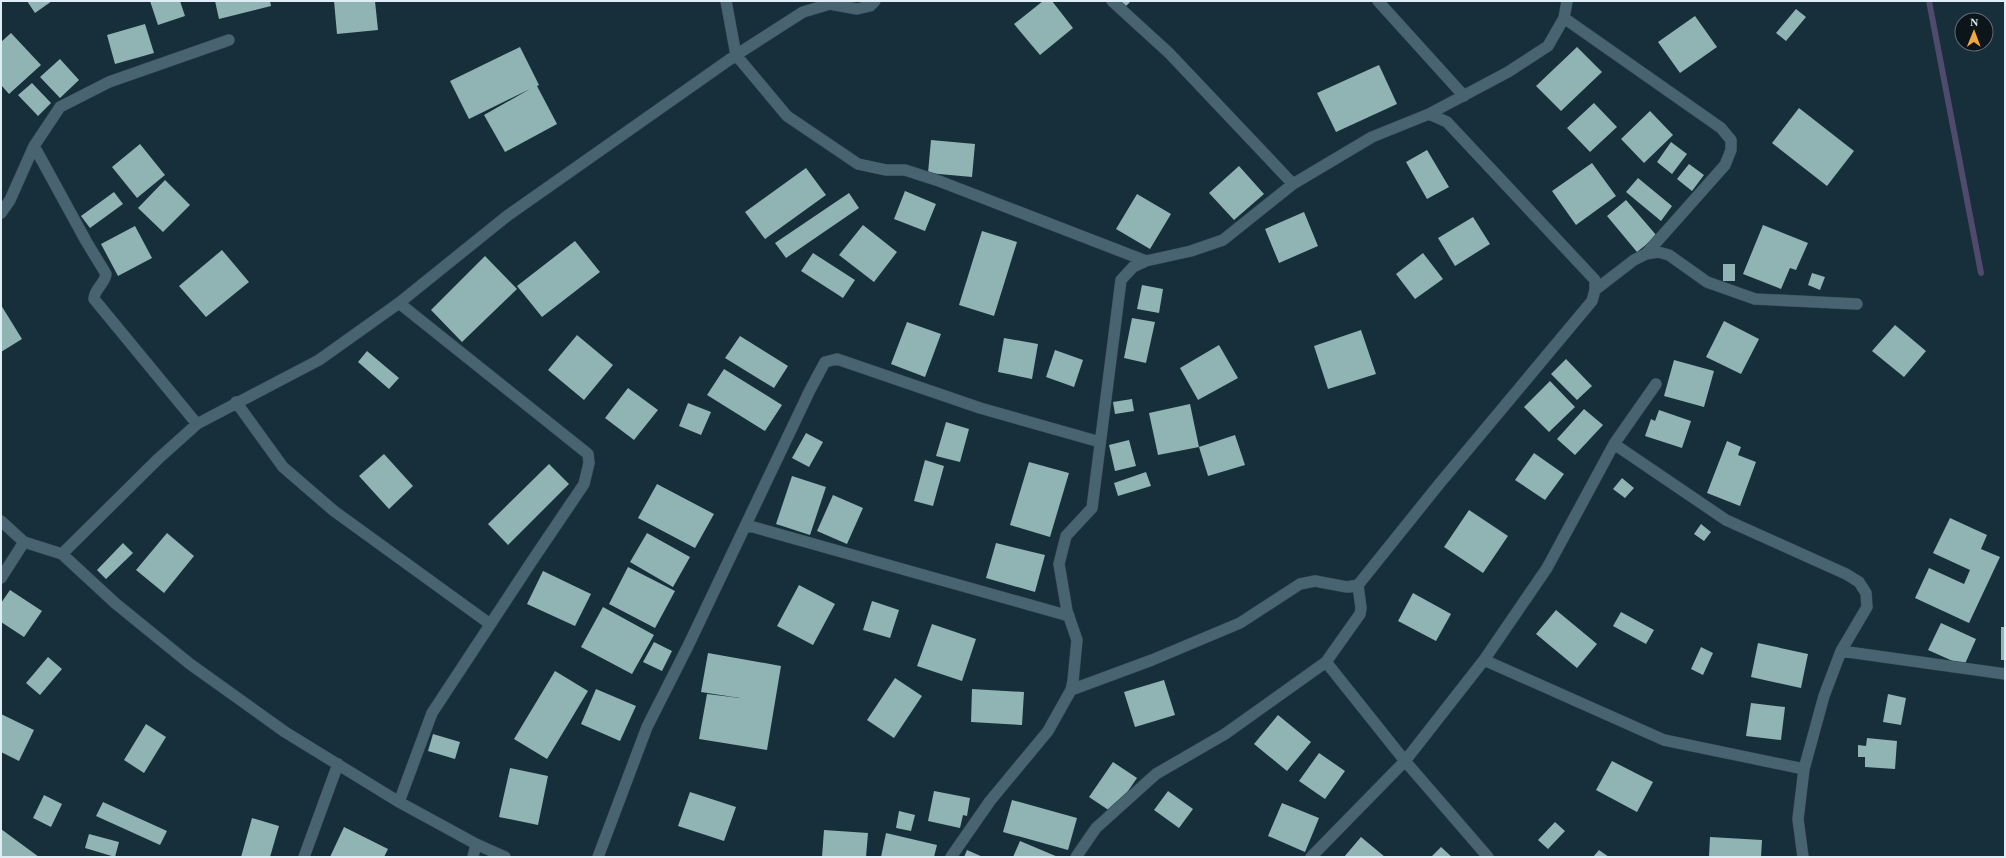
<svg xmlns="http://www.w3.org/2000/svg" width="2006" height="858" viewBox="0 0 2006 858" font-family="'Times New Roman',serif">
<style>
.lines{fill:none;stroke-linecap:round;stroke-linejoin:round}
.stream{stroke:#504a6c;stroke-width:6}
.building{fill:#90b3b3}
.minor-casing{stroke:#364a54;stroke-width:12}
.minor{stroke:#496471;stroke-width:11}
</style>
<rect width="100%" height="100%" fill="#162f3a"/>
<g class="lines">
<!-- stream -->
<path class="stream" d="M 1929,1 L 1981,273"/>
</g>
<!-- building -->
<path class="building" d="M 27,1 L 52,1 L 35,13 Z
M 150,1 L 180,1 L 185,16 L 158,25 Z
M 215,1 L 270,1 L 271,6 L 219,19 Z
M 334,1 L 375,1 L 378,30 L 337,34 Z
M 1043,1 L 1052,1 L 1073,28 L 1040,55 L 1014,24 Z
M 1118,1 L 1131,1 L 1125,7 Z
M 1796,9 L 1806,17 L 1786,41 L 1776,33 Z
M 1695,16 L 1717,47 L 1680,73 L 1658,42 Z
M 145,24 L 154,53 L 115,64 L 107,35 Z
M 11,33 L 41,65 L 9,94 L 1,85 L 1,42 Z
M 520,47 L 539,85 L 537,86 L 557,124 L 505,152 L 484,115 L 530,89 L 469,119 L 450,81 Z
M 1577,47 L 1602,72 L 1561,111 L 1536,86 Z
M 60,59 L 79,80 L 60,98 L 40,77 Z
M 1379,65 L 1397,104 L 1336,132 L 1317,93 Z
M 32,83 L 51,103 L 38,116 L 18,95 Z
M 1594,103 L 1617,127 L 1590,152 L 1567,128 Z
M 1799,108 L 1854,151 L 1827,186 L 1772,143 Z
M 1650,111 L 1673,135 L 1644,163 L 1621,139 Z
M 931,140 L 975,144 L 972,177 L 928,173 Z
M 1671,142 L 1687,154 L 1672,174 L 1657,162 Z
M 140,144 L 165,175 L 137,198 L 112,167 Z
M 1427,150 L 1449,187 L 1427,199 L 1406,162 Z
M 1592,163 L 1616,196 L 1576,225 L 1552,191 Z
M 1689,164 L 1704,175 L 1692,191 L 1677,179 Z
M 1239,166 L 1264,194 L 1234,220 L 1209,193 Z
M 806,168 L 826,195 L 765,239 L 745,212 Z
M 1638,178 L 1672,206 L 1661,221 L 1626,192 Z
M 165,180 L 190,205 L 163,232 L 138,208 Z
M 905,191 L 936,204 L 925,231 L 894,219 Z
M 114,192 L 123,204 L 90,228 L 81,216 Z
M 849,193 L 859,208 L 786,258 L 775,243 Z
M 1137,194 L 1171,214 L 1150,249 L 1116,229 Z
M 1626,200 L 1657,236 L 1637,252 L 1607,216 Z
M 1304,212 L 1318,246 L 1279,263 L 1265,229 Z
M 1473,217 L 1490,244 L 1455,266 L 1438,238 Z
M 863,225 L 897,252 L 874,282 L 839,255 Z
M 1763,225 L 1808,243 L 1796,270 L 1790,268 L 1781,289 L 1743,274 Z
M 135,226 L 152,258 L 118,276 L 101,244 Z
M 982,231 L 1017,242 L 994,316 L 959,305 Z
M 575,241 L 600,272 L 542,317 L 517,286 Z
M 222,250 L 249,282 L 206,317 L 179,286 Z
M 813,253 L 855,280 L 843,298 L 801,271 Z
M 1423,253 L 1443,279 L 1415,299 L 1396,274 Z
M 485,256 L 517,289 L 462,342 L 431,310 Z
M 1723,264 L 1735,264 L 1735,281 L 1723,281 Z
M 1812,273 L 1825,277 L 1820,290 L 1808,285 Z
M 1142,285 L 1163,289 L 1159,313 L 1137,309 Z
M 1,305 L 22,339 L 1,352 Z
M 1132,318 L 1155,322 L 1146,363 L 1124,358 Z
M 1724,321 L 1759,339 L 1741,374 L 1706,357 Z
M 907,322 L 941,334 L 925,377 L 891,364 Z
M 1895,325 L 1926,351 L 1904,377 L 1872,351 Z
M 1361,330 L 1376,374 L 1328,389 L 1314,346 Z
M 577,335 L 613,365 L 584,400 L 548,370 Z
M 740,336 L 788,366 L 774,388 L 725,358 Z
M 1004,338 L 1038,344 L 1032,379 L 998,372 Z
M 1219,345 L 1238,378 L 1198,400 L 1180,368 Z
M 1055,350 L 1083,360 L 1074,387 L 1046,377 Z
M 367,351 L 399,378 L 389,389 L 358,362 Z
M 1566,359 L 1592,386 L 1577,400 L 1551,374 Z
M 1674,360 L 1714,371 L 1704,407 L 1664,396 Z
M 724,369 L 782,405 L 765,431 L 707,395 Z
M 1550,381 L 1575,407 L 1549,432 L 1524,407 Z
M 628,388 L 658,410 L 634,440 L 605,418 Z
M 1132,399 L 1134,411 L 1115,414 L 1113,402 Z
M 688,403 L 711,412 L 701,435 L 679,426 Z
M 1190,404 L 1199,447 L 1158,455 L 1149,413 Z
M 1584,409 L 1603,425 L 1575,455 L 1557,439 Z
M 1659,410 L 1691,421 L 1682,448 L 1645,436 L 1651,419 L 1655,421 Z
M 946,422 L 969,429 L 960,462 L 936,456 Z
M 806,433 L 823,442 L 809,467 L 792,458 Z
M 1235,435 L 1245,465 L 1208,476 L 1199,447 Z
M 1129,440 L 1136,466 L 1115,471 L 1109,445 Z
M 1727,441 L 1741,447 L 1738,455 L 1756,462 L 1740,506 L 1707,493 Z
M 1534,453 L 1564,474 L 1545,500 L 1515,480 Z
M 384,454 L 413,486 L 389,509 L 359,476 Z
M 925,460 L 944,466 L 933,506 L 914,501 Z
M 1029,462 L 1069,473 L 1050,537 L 1010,525 Z
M 549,464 L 569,484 L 508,545 L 488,524 Z
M 1146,472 L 1151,486 L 1118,496 L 1114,483 Z
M 792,476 L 826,487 L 810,535 L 776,524 Z
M 1622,478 L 1634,488 L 1625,498 L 1613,489 Z
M 657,484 L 714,514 L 695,548 L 638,518 Z
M 833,495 L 863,508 L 847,544 L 817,531 Z
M 1469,510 L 1508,536 L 1483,573 L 1444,547 Z
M 1950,518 L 1987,535 L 1981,549 L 2000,557 L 1969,623 L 1915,598 L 1929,568 L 1964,584 L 1970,570 L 1933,553 Z
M 1701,524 L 1711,532 L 1704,541 L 1694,534 Z
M 167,533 L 194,556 L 164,593 L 136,570 Z
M 647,533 L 690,557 L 673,587 L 630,562 Z
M 123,543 L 133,553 L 106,579 L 97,570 Z
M 996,543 L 1045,555 L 1035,592 L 986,578 Z
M 628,567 L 675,591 L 655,628 L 609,604 Z
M 543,571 L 591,594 L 575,626 L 527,604 Z
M 799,585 L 835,604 L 813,645 L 777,626 Z
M 10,590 L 42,611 L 24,637 L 1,622 L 1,603 Z
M 1413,593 L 1451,614 L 1436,641 L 1398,621 Z
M 872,601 L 899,610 L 890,638 L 863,630 Z
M 603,607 L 654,635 L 632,674 L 581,647 Z
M 1556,610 L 1597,644 L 1577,668 L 1536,634 Z
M 1621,612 L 1654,630 L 1646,644 L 1613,626 Z
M 1941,623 L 1976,639 L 1964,666 L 1928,650 Z
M 932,624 L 976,639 L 962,681 L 917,666 Z
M 2001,627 L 2005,627 L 2005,660 L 2001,660 Z
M 654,642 L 672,651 L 662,671 L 643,662 Z
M 1758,643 L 1808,654 L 1801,688 L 1751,677 Z
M 1701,647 L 1713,653 L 1703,675 L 1691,669 Z
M 708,653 L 781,666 L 767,750 L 699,739 L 707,694 L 740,698 L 701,692 Z
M 48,657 L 62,669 L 40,695 L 26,683 Z
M 555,671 L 588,691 L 547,759 L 514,739 Z
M 895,678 L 922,696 L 894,738 L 867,720 Z
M 1164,680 L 1175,715 L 1135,727 L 1124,692 Z
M 596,689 L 636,706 L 620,741 L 581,724 Z
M 972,689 L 1024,692 L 1022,725 L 971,722 Z
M 1888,694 L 1906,698 L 1901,725 L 1883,722 Z
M 1751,703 L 1785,707 L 1781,740 L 1746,736 Z
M 1,714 L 34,730 L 19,761 L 1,752 Z
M 1278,715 L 1311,742 L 1287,771 L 1254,744 Z
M 146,724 L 166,737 L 144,773 L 124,760 Z
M 433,734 L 460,742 L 455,759 L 428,751 Z
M 1867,738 L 1897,741 L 1895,769 L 1865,767 L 1865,757 L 1858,757 L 1858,745 L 1866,746 Z
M 1319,753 L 1345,771 L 1325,799 L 1299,781 Z
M 1612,761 L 1653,782 L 1637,812 L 1596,790 Z
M 1113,762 L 1137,778 L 1113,813 L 1089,797 Z
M 510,768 L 548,776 L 538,825 L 499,817 Z
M 934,791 L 970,798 L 967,816 L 963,815 L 960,828 L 928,821 Z
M 1168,791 L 1193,809 L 1179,828 L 1154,810 Z
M 690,792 L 736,807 L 724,841 L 678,826 Z
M 44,795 L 62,804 L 51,827 L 33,818 Z
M 1012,800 L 1077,818 L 1068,850 L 1003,832 Z
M 103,802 L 167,831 L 160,845 L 96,816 Z
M 1282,803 L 1319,818 L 1305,852 L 1268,836 Z
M 899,811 L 915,815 L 911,831 L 896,828 Z
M 252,818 L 279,826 L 270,857 L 241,857 Z
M 1555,822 L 1565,831 L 1548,849 L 1538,840 Z
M 344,827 L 388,849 L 384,857 L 330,857 Z
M 1,829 L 39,857 L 2,857 Z
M 824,830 L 868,833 L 866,857 L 822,857 Z
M 886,833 L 937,845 L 934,857 L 881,857 Z
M 89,834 L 119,842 L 115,857 L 85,848 Z
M 1361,837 L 1385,857 L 1344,857 Z
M 1710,837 L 1762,840 L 1761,857 L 1709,857 Z
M 1020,841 L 1058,857 L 1013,857 Z
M 1441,847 L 1452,857 L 1431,857 Z
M 967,850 L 983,857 L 964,857 Z
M 1599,850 L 1609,857 L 1593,857 Z"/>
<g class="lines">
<defs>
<path id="minor" d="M 726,1 L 736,55 L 787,116 L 858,164 L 886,170 L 905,170 L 939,181 L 1146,261
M 1112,1 L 1169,53 L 1293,184
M 1378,1 L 1464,96
M 1564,18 L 1721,128 L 1731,140 L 1731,150 L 1725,165 L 1646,254
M 1429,114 L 1508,72 L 1548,46 L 1564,18 L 1567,1
M 34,146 L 86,241 L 106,274 C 105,284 94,289 94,299 L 197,424
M 1,213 L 10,200 L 34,146 L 60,107 L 109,82 L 229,40
M 1595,290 L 1634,260 L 1646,254 L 1658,252 L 1669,255 L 1707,282 L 1755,299 L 1857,304
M 399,303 L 588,454 L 589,463 L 584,484 L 532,561 L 432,713 L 399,802
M 236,402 L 283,467 L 334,511 L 490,624
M 1614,444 L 1726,520 L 1846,574 L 1859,582 L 1866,593 L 1867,607 L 1841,651 L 1824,696 L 1804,769 L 1798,819 L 1803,857
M 1,521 L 24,542 L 62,554 L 115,603 L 190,664 L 285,732 L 399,802 L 476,844 L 505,857
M 746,525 L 1069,616
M 62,554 L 158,459 L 197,424 L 319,360 L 399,303 L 507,216 L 736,55 L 803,12 L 830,4 L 857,9 L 870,6 L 875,1
M 1,578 L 24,542
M 1841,651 L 2005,674
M 1484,660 L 1664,740 L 1804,769
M 1326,662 L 1405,761 L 1488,857
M 304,857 L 338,764
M 473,857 L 476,844
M 598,857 L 647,727 L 688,646 L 810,390 L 825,362 L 837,359 L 980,408 L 1100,442
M 951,857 L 990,801 L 1048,731 L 1071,690 L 1073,681 L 1077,640 L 1067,611 L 1059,564 L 1066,536 L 1092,508 L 1121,280 L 1133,267 L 1146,261 L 1191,251 L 1223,240 L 1293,184 L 1372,137 L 1429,114 L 1447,122 L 1595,280 L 1595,290 L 1592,301 L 1440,483 L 1358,585 L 1347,587 L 1315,581 L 1300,584 L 1240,623 L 1152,660 L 1071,690
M 1076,857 L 1096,828 L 1156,774 L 1225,734 L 1326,662 L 1360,614 L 1361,608 L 1358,585
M 1311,857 L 1405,761 L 1484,660 L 1547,568 L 1614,444 L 1656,384"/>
</defs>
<!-- minor casing -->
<use href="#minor" class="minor-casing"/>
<!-- minor -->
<use href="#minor" class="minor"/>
</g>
<!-- border -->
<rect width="2006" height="858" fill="none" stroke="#dfeef6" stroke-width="4"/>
<!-- north arrow -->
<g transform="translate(1974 32) rotate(1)"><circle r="19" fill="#0b151a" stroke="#606c72"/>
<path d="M0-3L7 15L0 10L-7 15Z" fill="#efa73e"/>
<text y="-6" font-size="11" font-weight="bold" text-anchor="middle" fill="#dfeef6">N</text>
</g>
</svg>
